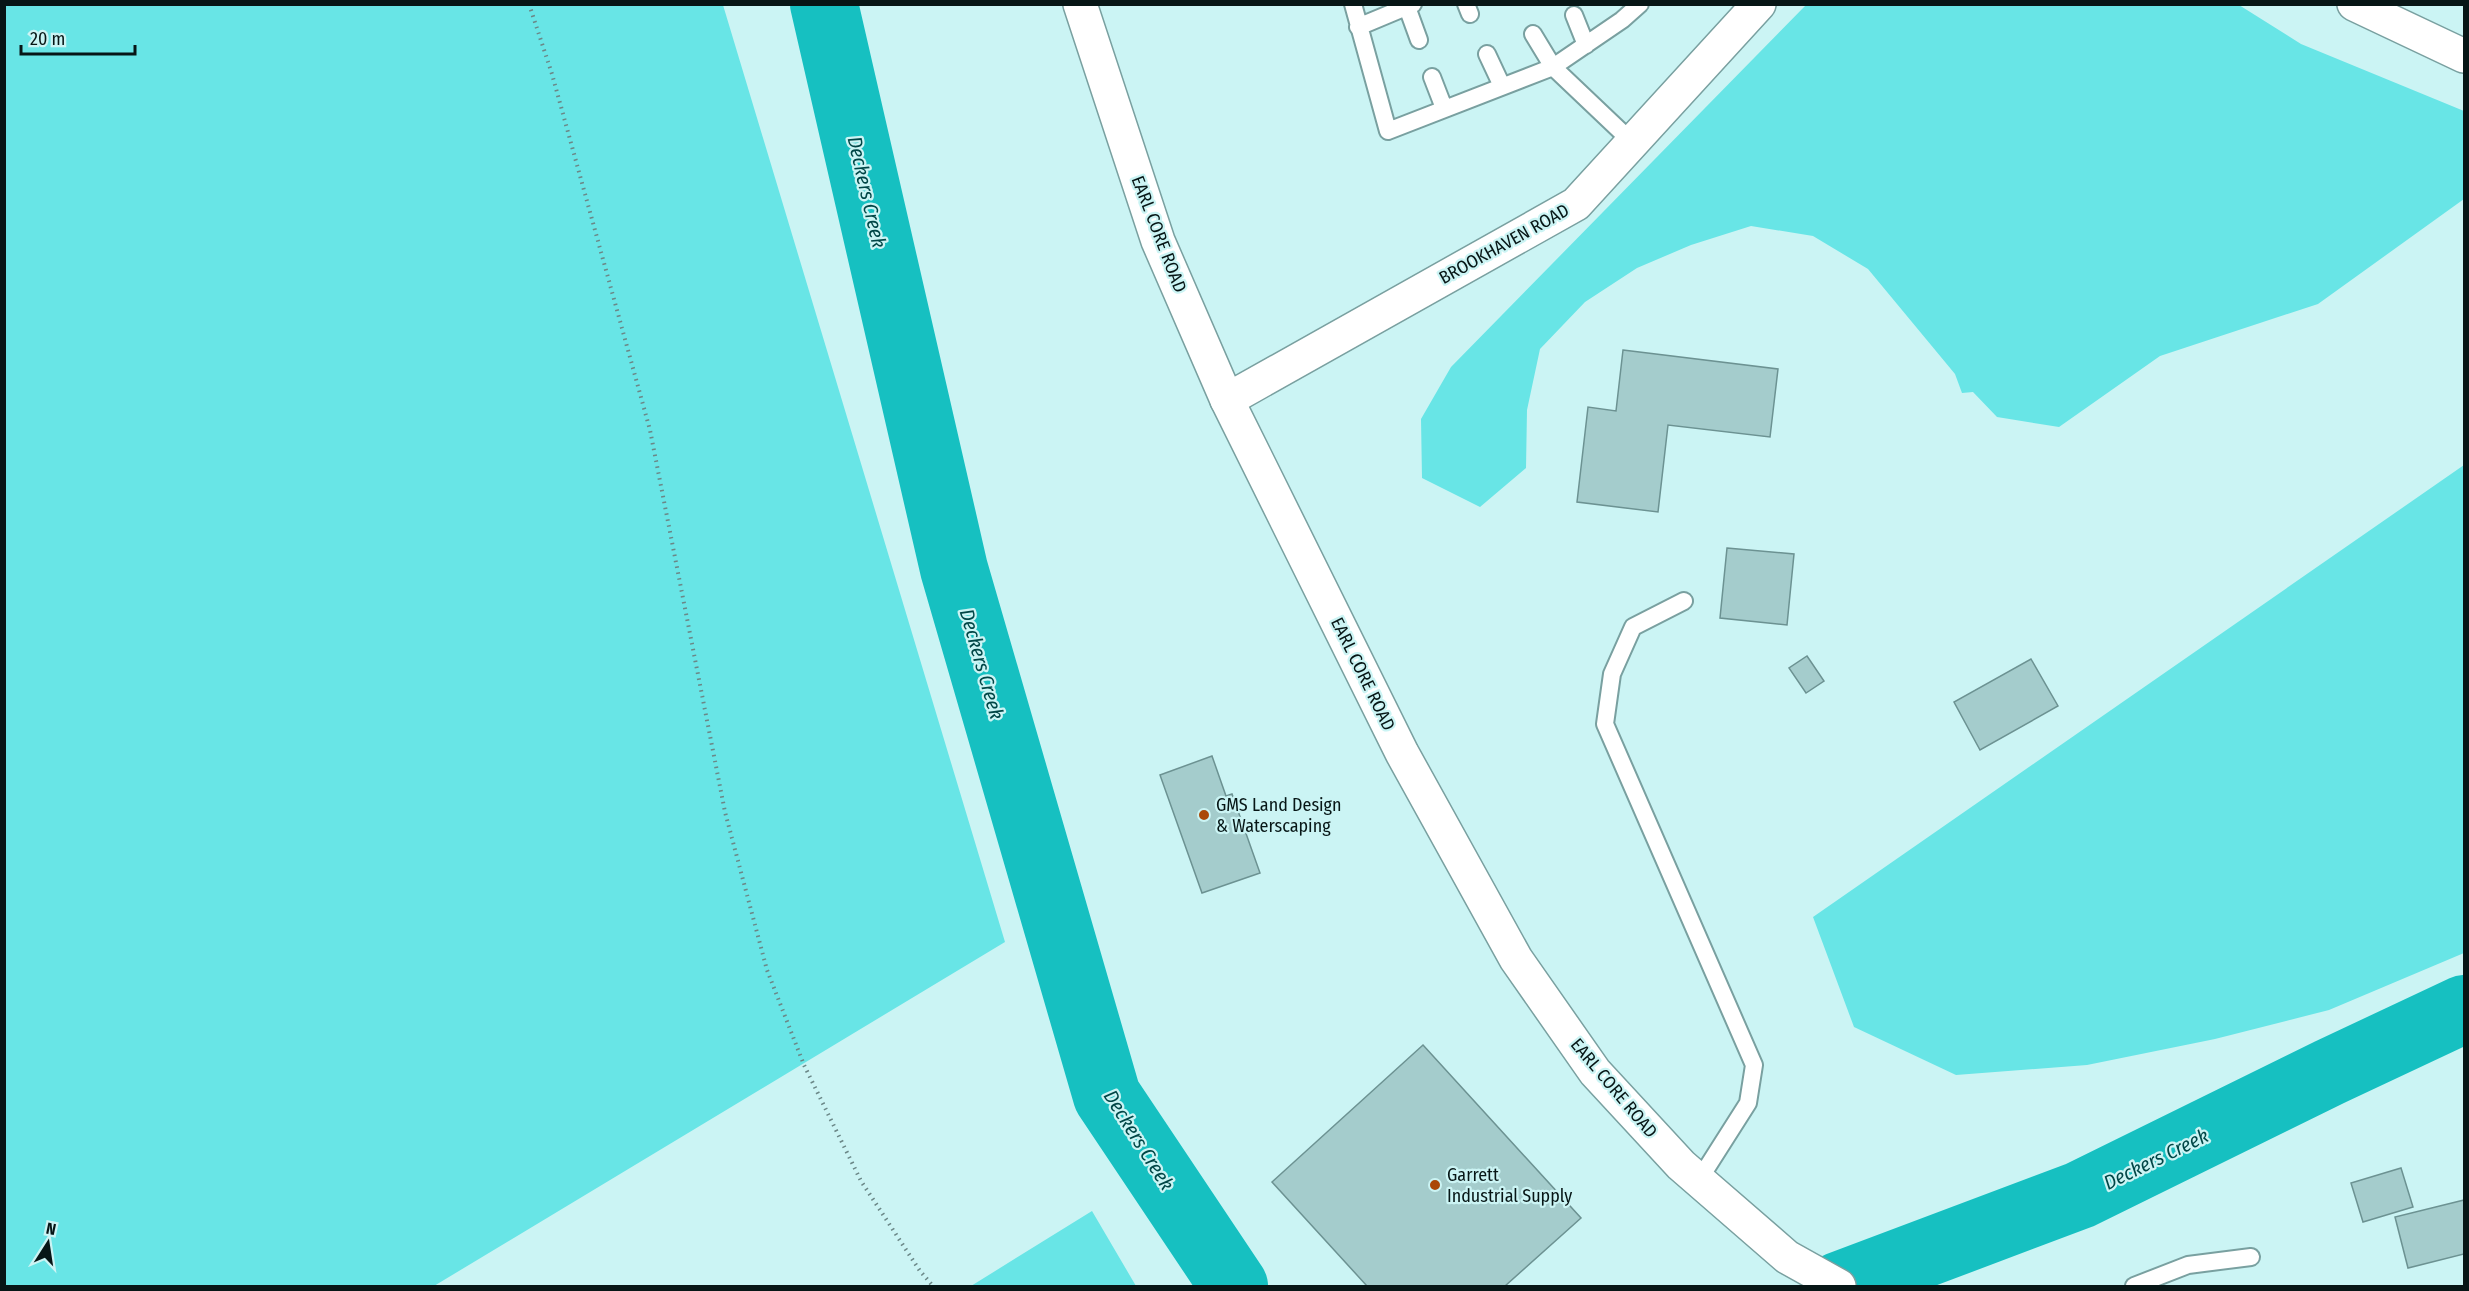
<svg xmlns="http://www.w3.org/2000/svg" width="2469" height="1291" viewBox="0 0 2469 1291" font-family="'Fira Sans Condensed',sans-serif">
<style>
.green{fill:#68e5e6}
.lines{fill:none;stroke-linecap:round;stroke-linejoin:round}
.river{stroke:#16c0c1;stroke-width:68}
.building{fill:#a4cccc;stroke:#6c9292;stroke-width:1.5}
.lane-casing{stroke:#79a0a0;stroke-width:20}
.secondary-casing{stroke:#79a0a0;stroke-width:36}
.primary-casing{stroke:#79a0a0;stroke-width:36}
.path{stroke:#6b8787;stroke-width:4;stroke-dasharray:1.5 4.5;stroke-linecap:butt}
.lane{stroke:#fff;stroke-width:16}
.secondary{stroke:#fff;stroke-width:33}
.primary{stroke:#fff;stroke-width:33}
.poi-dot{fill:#aa4806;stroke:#cbf4f4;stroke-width:2}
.labels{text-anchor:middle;stroke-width:4.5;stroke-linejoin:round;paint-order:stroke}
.street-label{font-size:18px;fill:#071616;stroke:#cbf4f4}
.poi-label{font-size:18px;fill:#071616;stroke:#cbf4f4;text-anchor:start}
.water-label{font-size:20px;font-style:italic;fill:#004646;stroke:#cbf4f4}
</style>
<rect width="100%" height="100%" fill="#cbf4f4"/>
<!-- green -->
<path class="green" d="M 5,4 L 723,5 L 1005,942 L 434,1286 L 5,1286 Z
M 1806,5 L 2239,5 L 2301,44 L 2464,111 L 2464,199 L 2318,304 L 2160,356 L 2059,427 L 1997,417 L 1973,392 L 1962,393 L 1955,374 L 1868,269 L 1813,236 L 1751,226 L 1691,245 L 1637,268 L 1585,302 L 1540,349 L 1527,410 L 1526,468 L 1480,507 L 1422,478 L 1421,419 L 1451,367 Z
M 2464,465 L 2464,953 L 2329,1010 L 2215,1039 L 2087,1065 L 1956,1075 L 1854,1027 L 1813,917 Z
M 1092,1211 L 1136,1286 L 971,1286 Z"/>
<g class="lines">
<!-- river -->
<path class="river" d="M 824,4 L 954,569 L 1107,1096 L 1234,1286
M 1838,1286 L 2080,1195 L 2330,1072 L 2464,1009"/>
</g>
<!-- building -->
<path class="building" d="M 1623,350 L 1778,369 L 1770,437 L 1668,425 L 1658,512 L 1577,502 L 1588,407 L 1616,411 Z
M 1727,548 L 1794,554 L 1787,625 L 1720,618 Z
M 1807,656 L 1824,681 L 1806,693 L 1789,668 Z
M 2031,659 L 2058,706 L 1980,750 L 1954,702 Z
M 1212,756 L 1226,796 L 1232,794 L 1260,873 L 1202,893 L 1160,775 Z
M 1423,1045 L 1581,1218 L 1505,1286 L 1367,1286 L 1272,1182 Z
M 2401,1168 L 2413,1207 L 2363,1222 L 2351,1183 Z
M 2464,1200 L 2464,1254 L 2408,1268 L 2395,1217 Z"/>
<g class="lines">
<defs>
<path id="lane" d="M 1353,4 L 1388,131 L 1553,67 L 1632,142
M 1466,4 L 1470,14
M 1407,7 L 1419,40
M 1574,15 L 1586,45
M 1358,27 L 1413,4
M 1533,34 L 1553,67 L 1622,20 L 1640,4
M 1487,54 L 1502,86
M 1432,77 L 1444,108
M 1684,601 L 1633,627 L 1612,674 L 1605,724 L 1754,1065 L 1748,1103 L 1699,1180
M 2134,1286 L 2188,1265 L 2251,1257"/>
<path id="secondary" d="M 2354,4 L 2464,56
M 1227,400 L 1576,204 L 1759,4"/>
<path id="primary" d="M 1080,4 L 1158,241 L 1227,400 L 1402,753 L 1516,959 L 1595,1072 L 1681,1165 L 1787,1257 L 1839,1286"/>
</defs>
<!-- lane casing -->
<use href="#lane" class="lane-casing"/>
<!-- secondary casing -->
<use href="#secondary" class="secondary-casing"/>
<!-- primary casing -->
<use href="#primary" class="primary-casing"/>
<!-- path -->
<path class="path" d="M 529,4 L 552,74 L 650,430 L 725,812 L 767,970 L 804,1065 L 861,1181 L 920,1271 L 933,1286"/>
<!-- lane -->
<use href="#lane" class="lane"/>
<!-- secondary -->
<use href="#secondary" class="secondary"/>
<!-- primary -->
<use href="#primary" class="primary"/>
</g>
<!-- markers -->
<g class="poi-dot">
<circle cx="1204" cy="815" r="6"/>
<circle cx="1435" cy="1185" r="6"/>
</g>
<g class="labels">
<!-- street labels -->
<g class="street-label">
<text transform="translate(1159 234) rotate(69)" y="6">EARL CORE ROAD</text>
<text transform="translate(1504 244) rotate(-29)" y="6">BROOKHAVEN ROAD</text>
<text transform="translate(1363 674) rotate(64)" y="6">EARL CORE ROAD</text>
<text transform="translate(1614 1088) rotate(50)" y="6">EARL CORE ROAD</text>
</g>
<!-- poi labels -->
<g class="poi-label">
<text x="1216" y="811">GMS Land Design<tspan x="1216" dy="21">&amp; Waterscaping</tspan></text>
<text x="1447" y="1181">Garrett<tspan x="1447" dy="21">Industrial Supply</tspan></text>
</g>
<!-- water labels -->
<g class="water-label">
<text transform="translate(867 192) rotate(77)" y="7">Deckers Creek</text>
<text transform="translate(982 664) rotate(74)" y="7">Deckers Creek</text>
<text transform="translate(1139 1140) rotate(58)" y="7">Deckers Creek</text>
<text transform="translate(2156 1159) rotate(-26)" y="7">Deckers Creek</text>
</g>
</g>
<!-- border -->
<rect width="2469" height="1291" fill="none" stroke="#071616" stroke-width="12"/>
<!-- north arrow -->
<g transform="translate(48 1243) rotate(12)" stroke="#cbf4f4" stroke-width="4.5" paint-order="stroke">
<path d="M0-4.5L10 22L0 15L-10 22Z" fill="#071616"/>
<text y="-9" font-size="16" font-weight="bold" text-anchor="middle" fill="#071616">N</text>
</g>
<!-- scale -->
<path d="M21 45v9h114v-9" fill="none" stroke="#071616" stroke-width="3"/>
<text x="30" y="45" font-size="18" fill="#071616" stroke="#cbf4f4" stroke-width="4.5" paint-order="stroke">20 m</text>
</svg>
